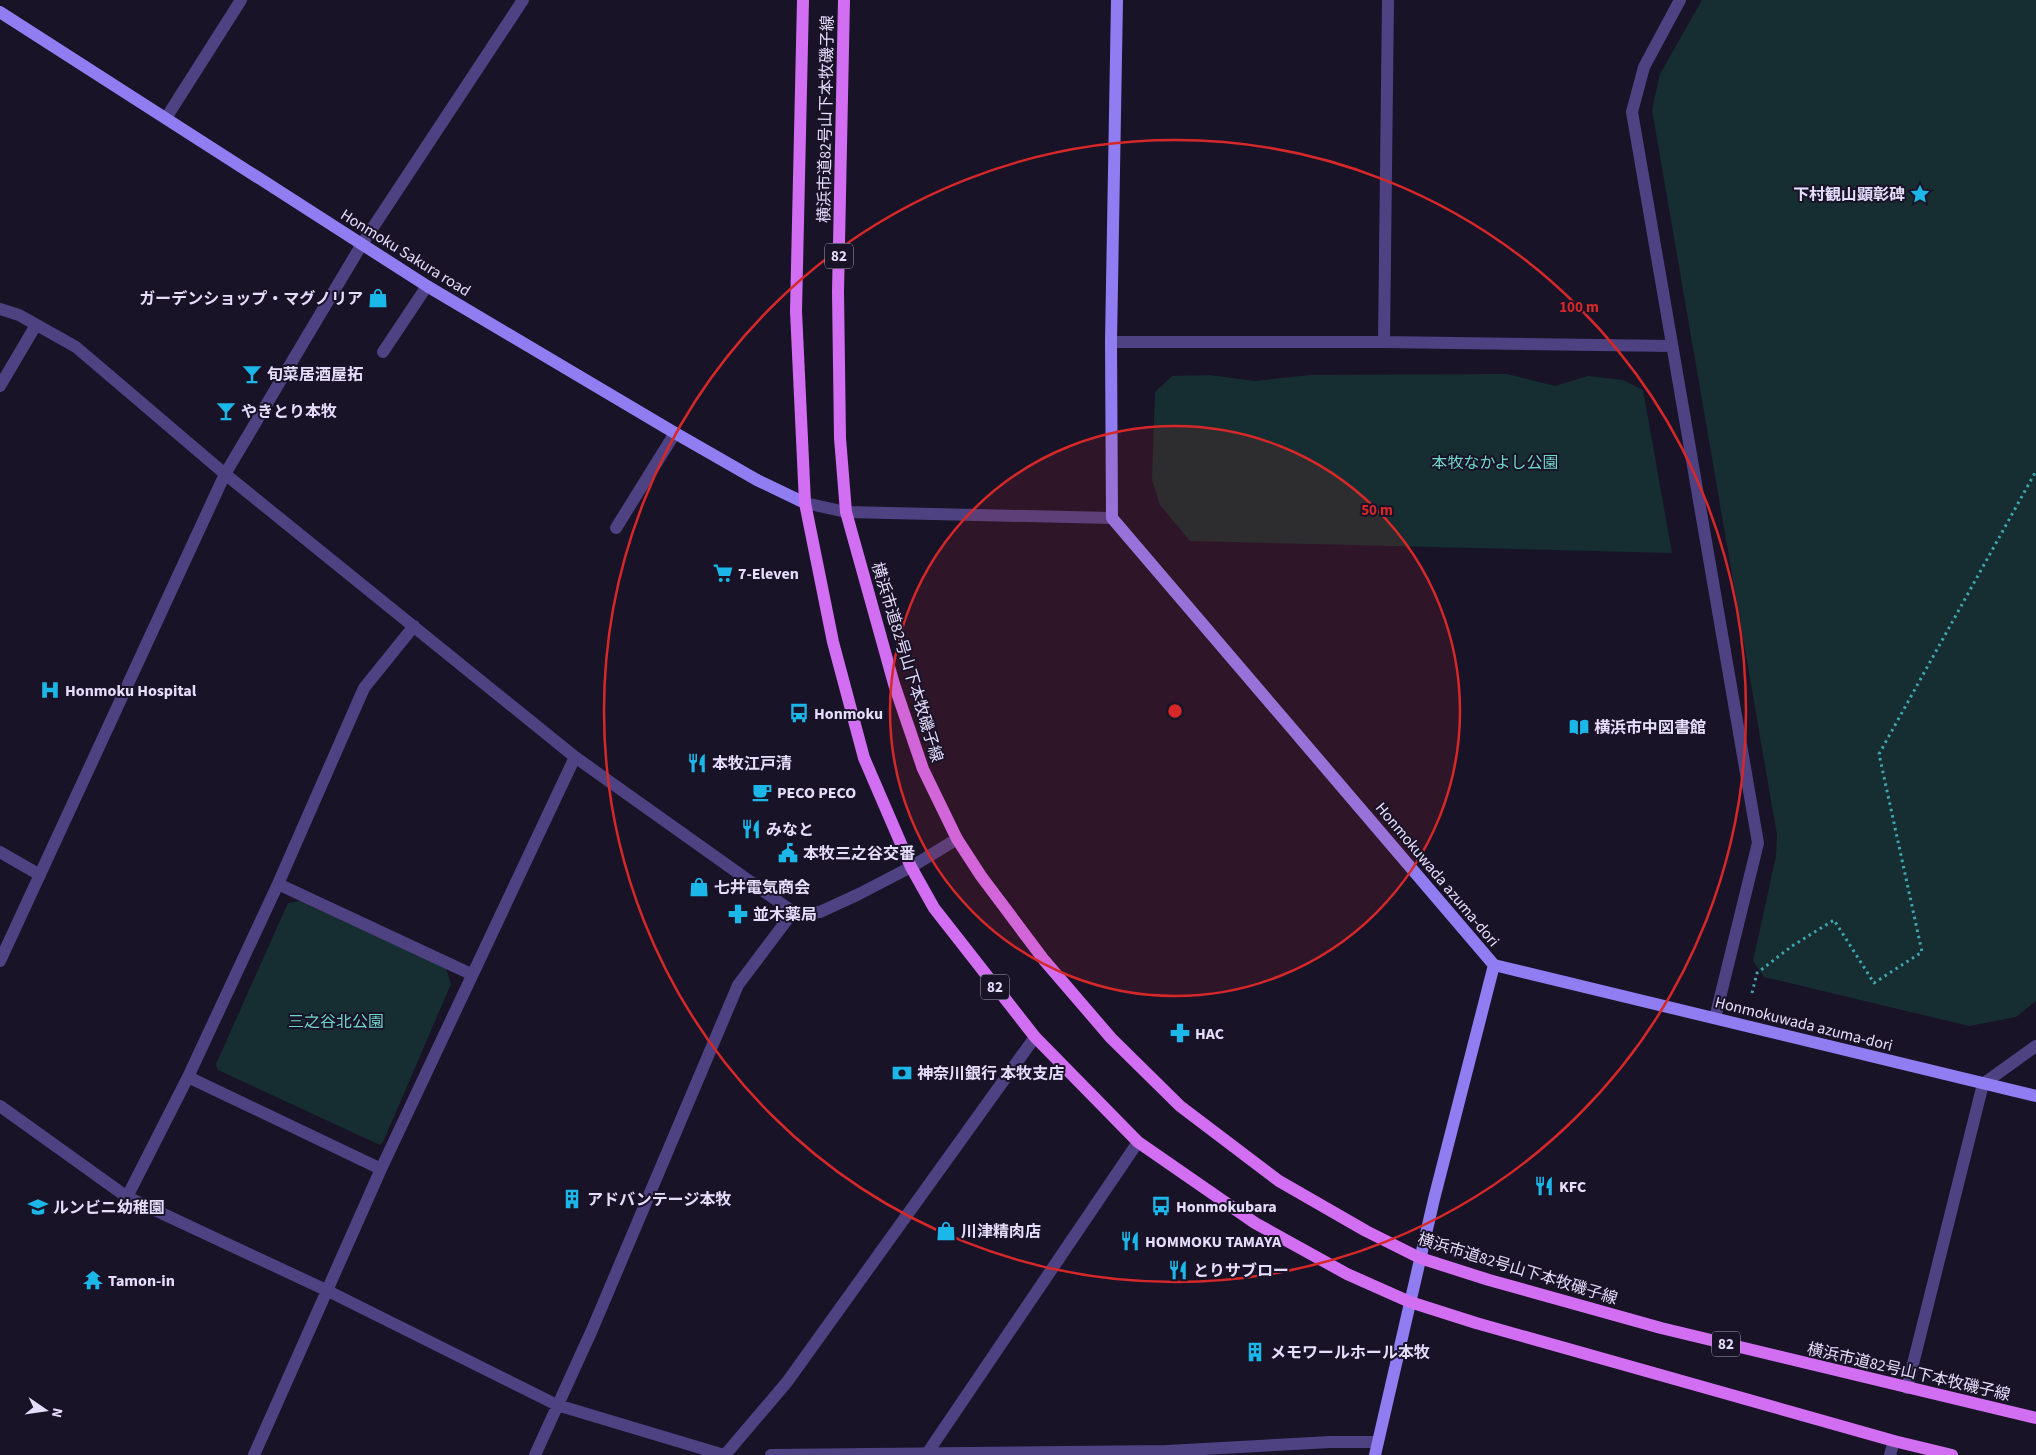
<svg xmlns="http://www.w3.org/2000/svg" width="2036" height="1455" viewBox="0 0 2036 1455" font-family="'Source Sans 3','Noto Sans JP',sans-serif">
<style>
.park{fill:#162e31}
.lines{fill:none;stroke-linecap:round;stroke-linejoin:round}
.path{stroke:#3da6b0;stroke-width:3;stroke-dasharray:2.5 4;stroke-linecap:butt}
.lane{stroke:#4e4282;stroke-width:12}
.street{stroke:#4e4282;stroke-width:12}
.secondary{stroke:#917df2;stroke-width:12}
.primary{stroke:#d26ef1;stroke-width:12}
.ring{fill:none;stroke:#d62828;stroke-width:2.5}
.labels{text-anchor:middle;stroke-width:4;stroke-linejoin:round;paint-order:stroke}
.shield{fill:#191328;stroke:#a8a0bc;stroke-width:1}
.shield-label{font-size:15px;font-weight:bold;fill:#e5ddfc}
.street-label{font-size:16px;fill:#e5ddfc;stroke:#191328}
.poi-label{font-size:16px;font-weight:bold;fill:#e5ddfc;stroke:#191328;text-anchor:start}
.park-label{font-size:16px;fill:#6fd6ca;stroke:#191328}
.centre{fill:#d62828;stroke:#191328;stroke-width:2.5}
.ring-label{font-size:15px;text-anchor:middle;font-weight:bold;fill:#d62828;stroke:#191328;stroke-width:4;stroke-linejoin:round;paint-order:stroke}
</style>
<rect width="100%" height="100%" fill="#191328"/>
<!-- park -->
<path class="park" d="M 1702,0 L 2036,0 L 2036,1001 L 2016,1017 L 1969,1026 L 1764,977 L 1753,961 L 1776,856 L 1777,835 L 1652,110 L 1660,74 Z
M 1507,374 L 1555,386 L 1588,376 L 1623,380 L 1643,390 L 1672,553 L 1190,541 L 1160,505 L 1152,480 L 1155,392 L 1172,376 L 1209,375 L 1255,381 L 1310,375 Z
M 300,901 L 446,968 L 451,984 L 383,1142 L 380,1145 L 218,1070 L 216,1064 L 288,903 Z"/>
<g class="lines">
<!-- path -->
<path class="path" d="M 1752,993 L 1757,973 L 1792,946 L 1834,920 L 1874,983 L 1922,952 L 1879,754 L 2036,471"/>
<!-- lane -->
<path class="lane" d="M 383,352 L 427,286
M 616,528 L 675,433"/>
<!-- street -->
<path class="street" d="M 1680,0 L 1644,67 L 1632,112 L 1758,843 L 1715,1018
M 166,118 L 241,0
M 0,309 L 19,315 L 76,347 L 225,474 L 575,757 L 793,912 L 820,912 L 859,894 L 911,867 L 957,839
M 1111,342 L 1384,342 L 1672,346
M 1384,342 L 1388,0
M 0,386 L 36,325
M 805,503 L 846,512 L 1112,518
M 0,852 L 40,875
M 278,884 L 471,974
M 0,961 L 225,474 L 362,244 L 523,0
M 188,1077 L 381,1169
M 0,1106 L 127,1197 L 326,1290 L 557,1405 L 724,1455
M 127,1197 L 188,1077 L 278,884 L 364,688 L 414,626
M 1907,1388 L 1983,1084 L 2036,1046
M 254,1455 L 381,1169 L 575,757
M 535,1455 L 592,1330 L 738,985 L 793,912
M 725,1455 L 787,1382 L 1035,1037
M 771,1455 L 1167,1451 L 1330,1442 L 1378,1442
M 926,1455 L 1138,1142
M 1890,1455 L 1894,1441"/>
<!-- secondary -->
<path class="secondary" d="M 1117,0 L 1111,342 L 1112,518 L 1494,965 L 2036,1096
M 0,12 L 427,286 L 675,433 L 757,480 L 805,503
M 1375,1455 L 1434,1199 L 1494,965"/>
<!-- primary -->
<path class="primary" d="M 803,0 L 796,311 L 805,503 L 833,642 L 864,758 L 911,867 L 934,908 L 1035,1037 L 1138,1142 L 1255,1223 L 1347,1274 L 1410,1302 L 1476,1323 L 1894,1441 L 1952,1455
M 844,0 L 838,292 L 840,438 L 846,512 L 894,684 L 923,769 L 957,839 L 981,876 L 1044,960 L 1111,1038 L 1180,1106 L 1279,1181 L 1366,1231 L 1420,1258 L 1489,1280 L 1661,1328 L 2036,1418"/>
</g>
<!-- distance rings -->
<circle cx="1175" cy="711" r="285" fill="#d62828" fill-opacity=".12"/>
<g class="ring">
<circle cx="1175" cy="711" r="285"/>
<circle cx="1175" cy="711" r="571"/>
</g>
<!-- icons -->
<defs>
<symbol id="sight-bare" viewBox="-9 -9 18 18"><path d="M0-6L1.8-2.2L6-1.7L2.9 1.2L3.7 5.4L0 3.3L-3.7 5.4L-2.9 1.2L-6-1.7L-1.8-2.2Z" fill="#1cb7e9" stroke="#191328" stroke-width="2.5" paint-order="stroke"/></symbol>
<symbol id="shop-bare" viewBox="-9 -9 18 18"><path d="M-5-2.5h2.3a2.7 3.5 0 0 1 5.4 0H5L5.5 6h-11ZM-1.5-2.5h3a1.5 2.3 0 0 0-3 0Z" fill="#1cb7e9" stroke="#191328" stroke-width="2.5" paint-order="stroke"/></symbol>
<symbol id="bar-bare" viewBox="-9 -9 18 18"><path d="M-6-5H6L.8 .8V4.5H3.5V6h-7V4.5H-.8V.8Z" fill="#1cb7e9" stroke="#191328" stroke-width="2.5" paint-order="stroke"/></symbol>
<symbol id="supermarket-bare" viewBox="-9 -9 18 18"><path d="M-6-5.5h2.5l.6 2H6L4.5 2H-2.5L-4.4-4H-6ZM-1.5 3.2a1.3 1.3 0 1 0 .1 0ZM3 3.2a1.3 1.3 0 1 0 .1 0Z" fill="#1cb7e9" stroke="#191328" stroke-width="2.5" paint-order="stroke"/></symbol>
<symbol id="hospital-bare" viewBox="-9 -9 18 18"><path d="M-5-5h3v3.5h4V-5h3V5h-3V1.5h-4V5h-3Z" fill="#1cb7e9" stroke="#191328" stroke-width="2.5" paint-order="stroke"/></symbol>
<symbol id="bus-bare" viewBox="-9 -9 18 18"><path d="M-5-6H5V4H4V6H2V4H-2V6H-4V4H-5ZM-3.5-4V0h7V-4ZM-3.5 1.2v1.5H-2V1.2ZM2 1.2v1.5H3.5V1.2Z" fill="#1cb7e9" stroke="#191328" stroke-width="2.5" paint-order="stroke"/></symbol>
<symbol id="library-bare" viewBox="-9 -9 18 18"><path d="M-6-4Q-3-5.5-.7-3.5V5Q-3 3-6 4ZM6-4Q3-5.5 .7-3.5V5Q3 3 6 4Z" fill="#1cb7e9" stroke="#191328" stroke-width="2.5" paint-order="stroke"/></symbol>
<symbol id="restaurant-bare" viewBox="-9 -9 18 18"><path d="M-5-6h1v4h1v-4h1v4h1v-4h1v5L-1.5 .5V6h-2V.5L-5-1ZM5-6V6H3V1.5H1.5Q1.5-4 5-6Z" fill="#1cb7e9" stroke="#191328" stroke-width="2.5" paint-order="stroke"/></symbol>
<symbol id="cafe-bare" viewBox="-9 -9 18 18"><path d="M-5.5-4.5H6V0H3Q3 3.5 0 3.5H-2.5Q-5.5 3.5-5.5 0ZM3-3.2v2h1.7v-2ZM-6 4.5H4V6H-6Z" fill="#1cb7e9" stroke="#191328" stroke-width="2.5" paint-order="stroke"/></symbol>
<symbol id="civic-bare" viewBox="-9 -9 18 18"><path d="M-.6-6.5H3V-4.5H.6V-3L4-1V1h2V6H-6V1h2V-1L-.6-3ZM-1.2 2.5V6h2.4V2.5Z" fill="#1cb7e9" stroke="#191328" stroke-width="2.5" paint-order="stroke"/></symbol>
<symbol id="pharmacy-bare" viewBox="-9 -9 18 18"><path d="M-2-6h4v4h4v4h-4v4h-4v-4h-4v-4h4Z" fill="#1cb7e9" stroke="#191328" stroke-width="2.5" paint-order="stroke"/></symbol>
<symbol id="bank-bare" viewBox="-9 -9 18 18"><path d="M-6-4H6V4H-6ZM0-2.3a2.3 2.3 0 1 0 0 4.6a2.3 2.3 0 1 0 0-4.6Z" fill="#1cb7e9" stroke="#191328" stroke-width="2.5" paint-order="stroke"/></symbol>
<symbol id="building-bare" viewBox="-9 -9 18 18"><path d="M-4-6H4V6H1V3H-1V6H-4ZM-2.5-4.3h1.7v1.8h-1.7ZM.8-4.3h1.7v1.8H.8ZM-2.5-1h1.7V.8h-1.7ZM.8-1h1.7V.8H.8Z" fill="#1cb7e9" stroke="#191328" stroke-width="2.5" paint-order="stroke"/></symbol>
<symbol id="school-bare" viewBox="-9 -9 18 18"><path d="M0-5L7-2L0 1L-7-2ZM-4 1L0 2.5L4 1V4Q0 6-4 4Z" fill="#1cb7e9" stroke="#191328" stroke-width="2.5" paint-order="stroke"/></symbol>
<symbol id="temple-bare" viewBox="-9 -9 18 18"><path d="M0-6L5-2H3V0L6.5 2.5H4V6H1.5V3h-3V6H-4V2.5H-6.5L-3 0V-2H-5Z" fill="#1cb7e9" stroke="#191328" stroke-width="2.5" paint-order="stroke"/></symbol>
</defs>
<g fill-rule="evenodd">
<use href="#sight-bare" x="1906" y="180" width="28" height="28"/>
<use href="#shop-bare" x="364" y="284" width="28" height="28"/>
<use href="#bar-bare" x="238" y="360" width="28" height="28"/>
<use href="#bar-bare" x="212" y="397" width="28" height="28"/>
<use href="#supermarket-bare" x="709" y="559" width="28" height="28"/>
<use href="#hospital-bare" x="36" y="676" width="28" height="28"/>
<use href="#bus-bare" x="785" y="699" width="28" height="28"/>
<use href="#library-bare" x="1565" y="713" width="28" height="28"/>
<use href="#restaurant-bare" x="683" y="749" width="28" height="28"/>
<use href="#cafe-bare" x="748" y="778" width="28" height="28"/>
<use href="#restaurant-bare" x="737" y="815" width="28" height="28"/>
<use href="#civic-bare" x="774" y="839" width="28" height="28"/>
<use href="#shop-bare" x="685" y="873" width="28" height="28"/>
<use href="#pharmacy-bare" x="724" y="900" width="28" height="28"/>
<use href="#pharmacy-bare" x="1166" y="1019" width="28" height="28"/>
<use href="#bank-bare" x="888" y="1059" width="28" height="28"/>
<use href="#restaurant-bare" x="1530" y="1172" width="28" height="28"/>
<use href="#building-bare" x="558" y="1185" width="28" height="28"/>
<use href="#bus-bare" x="1147" y="1192" width="28" height="28"/>
<use href="#school-bare" x="24" y="1193" width="28" height="28"/>
<use href="#shop-bare" x="932" y="1217" width="28" height="28"/>
<use href="#restaurant-bare" x="1116" y="1227" width="28" height="28"/>
<use href="#restaurant-bare" x="1164" y="1256" width="28" height="28"/>
<use href="#temple-bare" x="79" y="1266" width="28" height="28"/>
<use href="#building-bare" x="1241" y="1338" width="28" height="28"/>
</g>
<g class="labels">
<!-- shield labels -->
<g class="shield">
<rect x="825" y="243.5" width="28" height="25" rx="4"/>
<rect x="981" y="974.5" width="28" height="25" rx="4"/>
<rect x="1712" y="1331.5" width="28" height="25" rx="4"/>
</g>
<g class="shield-label">
<text x="839" y="261">82</text>
<text x="995" y="992">82</text>
<text x="1726" y="1349">82</text>
</g>
<!-- street labels -->
<g class="street-label">
<text transform="translate(825 119) rotate(-89)" y="6">横浜市道82号山下本牧磯子線</text>
<text transform="translate(406 252) rotate(32)" y="6">Honmoku Sakura road</text>
<text transform="translate(908 662) rotate(73)" y="6">横浜市道82号山下本牧磯子線</text>
<text transform="translate(1438 874) rotate(50)" y="6">Honmokuwada azuma-dori</text>
<text transform="translate(1804 1023) rotate(14)" y="6">Honmokuwada azuma-dori</text>
<text transform="translate(1518 1268) rotate(17)" y="6">横浜市道82号山下本牧磯子線</text>
<text transform="translate(1909 1371) rotate(13)" y="6">横浜市道82号山下本牧磯子線</text>
</g>
<!-- poi labels -->
<g class="poi-label">
<text x="1905" y="200" text-anchor="end">下村観山顕彰碑</text>
<text x="363" y="304" text-anchor="end">ガーデンショップ・マグノリア</text>
<text x="267" y="380">旬菜居酒屋拓</text>
<text x="241" y="417">やきとり本牧</text>
<text x="738" y="579">7-Eleven</text>
<text x="65" y="696">Honmoku Hospital</text>
<text x="814" y="719">Honmoku</text>
<text x="1594" y="733">横浜市中図書館</text>
<text x="712" y="769">本牧江戸清</text>
<text x="777" y="798">PECO PECO</text>
<text x="766" y="835">みなと</text>
<text x="803" y="859">本牧三之谷交番</text>
<text x="714" y="893">七井電気商会</text>
<text x="753" y="920">並木薬局</text>
<text x="1195" y="1039">HAC</text>
<text x="917" y="1079">神奈川銀行 本牧支店</text>
<text x="1559" y="1192">KFC</text>
<text x="587" y="1205">アドバンテージ本牧</text>
<text x="1176" y="1212">Honmokubara</text>
<text x="53" y="1213">ルンビニ幼稚園</text>
<text x="961" y="1237">川津精肉店</text>
<text x="1145" y="1247">HOMMOKU TAMAYA</text>
<text x="1193" y="1276">とりサブロー</text>
<text x="108" y="1286">Tamon-in</text>
<text x="1270" y="1358">メモワールホール本牧</text>
</g>
<!-- park labels -->
<g class="park-label">
<text x="1495" y="468">本牧なかよし公園</text>
<text x="336" y="1027">三之谷北公園</text>
</g>
</g>
<circle cx="1175" cy="711" r="8" class="centre"/>
<g class="ring-label">
<text x="1579" y="312">100 m</text>
<text x="1377" y="515">50 m</text>
</g>
<!-- north arrow -->
<g transform="translate(45 1410) rotate(103)" stroke="#191328" stroke-width="4" paint-order="stroke">
<path d="M0-4L9 19L0 12L-9 19Z" fill="#e5ddfc"/>
<text y="-8" font-size="14" font-weight="bold" text-anchor="middle" fill="#e5ddfc">N</text>
</g>
</svg>
